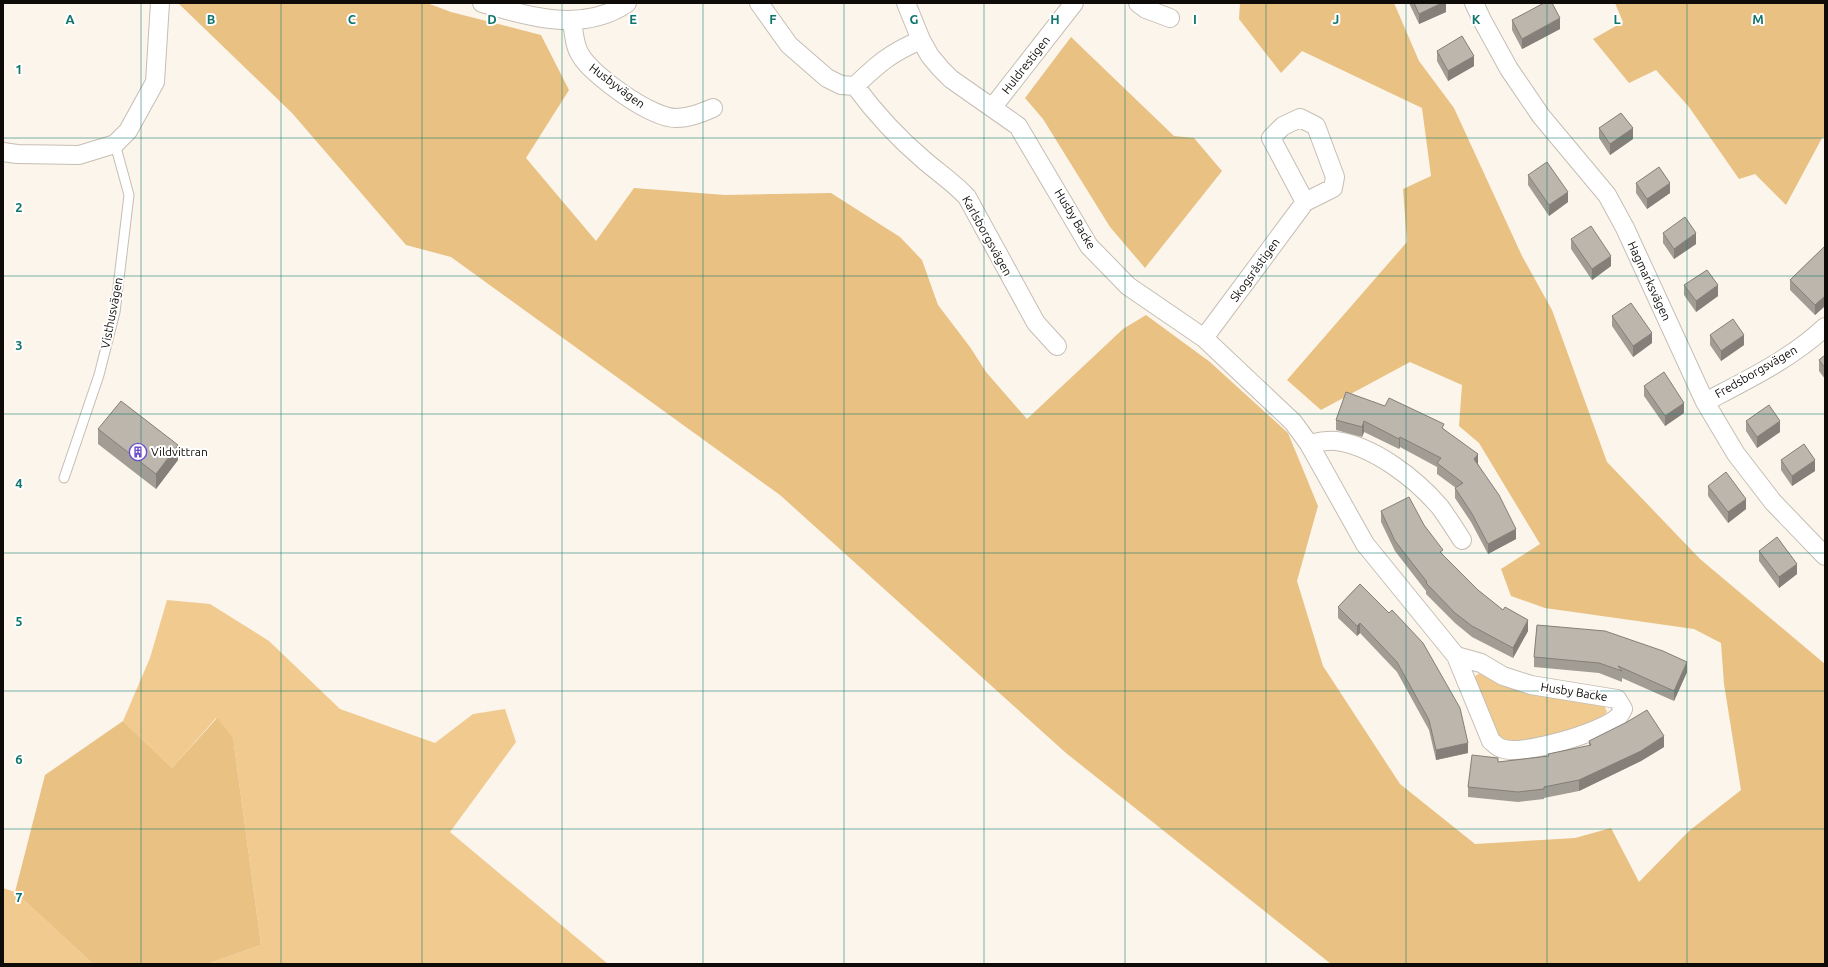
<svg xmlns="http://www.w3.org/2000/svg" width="1828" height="967" viewBox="0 0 1828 967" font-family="Ubuntu,sans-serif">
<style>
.green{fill:#f1ca8f}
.forest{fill:#e8c183}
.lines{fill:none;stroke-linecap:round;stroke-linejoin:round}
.lane-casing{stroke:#c5beb4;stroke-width:11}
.street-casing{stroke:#c5beb4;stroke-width:20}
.lane{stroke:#fff;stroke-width:9}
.street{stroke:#fff;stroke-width:18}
.wall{fill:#a29d94}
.shaded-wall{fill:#847f78}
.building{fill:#bcb6ac;stroke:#847f78}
.grid{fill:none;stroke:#0f766e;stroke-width:1;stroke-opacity:0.55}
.labels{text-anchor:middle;stroke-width:4;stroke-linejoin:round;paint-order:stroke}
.street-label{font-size:12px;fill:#0e0b08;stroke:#fff}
.poi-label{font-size:12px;fill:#0e0b08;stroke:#fff;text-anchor:start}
.grid-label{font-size:13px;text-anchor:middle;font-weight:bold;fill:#0f766e;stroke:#fff;stroke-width:4;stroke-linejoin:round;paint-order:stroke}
</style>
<rect width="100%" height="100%" fill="#fcf5eb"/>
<!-- green -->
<path class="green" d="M 167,600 L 210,604 L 269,641 L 340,709 L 435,743 L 473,714 L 505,709 L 516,742 L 450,832 L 608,964 L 207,964 L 261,945 L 233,737 L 216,718 L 172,768 L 123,721 L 150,658 Z
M 1481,672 L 1604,705 L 1607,712 C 1596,726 1540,740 1522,741 C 1513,741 1505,740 1497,737 L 1474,677 Z
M 3,888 L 15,892 L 93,964 L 3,964 Z"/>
<!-- forest -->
<path class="forest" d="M 178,3 L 427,3 L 451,12 L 541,35 L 569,90 L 526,158 L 596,241 L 634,188 L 725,195 L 831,193 L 900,237 L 922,260 L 938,305 L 970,347 L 986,372 L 1027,419 L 1123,329 L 1146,315 L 1210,362 L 1288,433 L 1318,506 L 1297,581 L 1323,666 L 1400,784 L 1475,844 L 1575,838 L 1611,828 L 1639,882 L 1689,831 L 1741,790 L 1724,684 L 1721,643 L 1694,629 L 1545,608 L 1511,596 L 1501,569 L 1540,544 L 1479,443 L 1459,426 L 1462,385 L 1410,362 L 1321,410 L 1287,380 L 1407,242 L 1403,189 L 1431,176 L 1422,108 L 1302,51 L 1281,73 L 1239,19 L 1240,3 L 1394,3 L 1419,61 L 1454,108 L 1522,256 L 1552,310 L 1607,462 L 1700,559 L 1825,664 L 1825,964 L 1331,964 L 1066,753 L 780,495 L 451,257 L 406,245 L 292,113 Z
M 1615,3 L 1825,3 L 1825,137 L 1822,138 L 1786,205 L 1755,174 L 1739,179 L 1689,107 L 1656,70 L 1629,83 L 1593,39 L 1623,22 Z
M 1071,37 L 1174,136 L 1194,138 L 1222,171 L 1145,268 L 1110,227 L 1043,119 L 1025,98 Z
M 217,718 L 233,737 L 261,945 L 207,964 L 93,964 L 15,892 L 45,775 L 123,721 L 172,768 Z"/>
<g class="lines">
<defs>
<path id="lane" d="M 64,478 L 99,375 L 115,312 L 129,195 L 115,144"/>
<path id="street" d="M 482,3 C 528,17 584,33 627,3
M 759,3 L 789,45 L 827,78 L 841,85 L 855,86 C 878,64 890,53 921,40
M 906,3 L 921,40 L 930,56 L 941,69 L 951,79 L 1018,126 L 1089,246 L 1128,286 L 1204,338 L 1293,422 L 1309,444 L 1365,544 L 1456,656 L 1491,741 C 1494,743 1497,747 1501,748 C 1520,757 1603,732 1618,717 C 1620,715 1622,711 1623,709 L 1617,699 L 1531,685 L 1503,676 L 1481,663 L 1456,656
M 1138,3 L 1146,9 L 1170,18
M 1474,3 L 1482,20 L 1509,69 L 1541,116 L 1607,195 L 1625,228 L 1705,402 L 1736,454 L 1773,502 L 1825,556
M 572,21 C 574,32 574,46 581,56 C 593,76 651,118 676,118 C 689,118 701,113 713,108
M 855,86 C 875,113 899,139 925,161 C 939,173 954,183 967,197 L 1036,323 L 1057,346
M 992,108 L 1074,3
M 3,152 L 17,154 L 79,155 L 115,144 L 128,131 L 155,82 L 160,3
M 1204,338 L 1305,202 L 1333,188 L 1335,177 L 1316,126 L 1300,118 L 1283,126 L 1271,138 L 1305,202
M 1705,402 C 1747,380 1791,359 1825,327
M 1309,444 C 1318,442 1327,440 1336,441 C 1374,446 1416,479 1440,507 C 1448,518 1455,529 1462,540"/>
</defs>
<!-- lane casing -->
<use href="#lane" class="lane-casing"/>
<!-- street casing -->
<use href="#street" class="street-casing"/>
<!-- lane -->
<use href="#lane" class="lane"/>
<!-- street -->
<use href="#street" class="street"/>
</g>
<!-- wall -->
<path class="wall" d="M 1409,3 L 1446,3 L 1446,12 L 1419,24 Z
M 1512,20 L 1560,29 L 1522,49 L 1512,30 Z
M 1437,51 L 1474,66 L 1448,81 L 1437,61 Z
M 1599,128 L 1633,139 L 1610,155 L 1599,138 Z
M 1528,175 L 1568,202 L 1549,216 L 1528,185 Z
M 1636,183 L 1670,193 L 1647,209 L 1636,193 Z
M 1663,233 L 1696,244 L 1674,259 L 1663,243 Z
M 1571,239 L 1611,266 L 1592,280 L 1571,249 Z
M 1825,246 L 1825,306 L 1815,315 L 1790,290 L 1790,280 Z
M 1684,285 L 1718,296 L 1696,312 L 1684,295 Z
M 1612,316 L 1652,343 L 1633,357 L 1612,326 Z
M 1710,335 L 1744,345 L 1721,361 L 1710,345 Z
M 1825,355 L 1825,379 L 1819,371 L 1819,360 Z
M 1644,386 L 1684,413 L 1665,426 L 1644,396 Z
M 1346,392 L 1444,429 L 1478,464 L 1516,539 L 1488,554 L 1471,522 L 1455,498 L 1455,488 L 1456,488 L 1437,474 L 1437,467 L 1400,447 L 1399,449 L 1364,432 L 1362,437 L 1336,430 L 1336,420 Z
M 1746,421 L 1780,432 L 1757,448 L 1746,431 Z
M 98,429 L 178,460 L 156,489 L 98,444 Z
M 1781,460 L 1815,471 L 1792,486 L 1781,470 Z
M 1708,486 L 1746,509 L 1728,523 L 1708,496 Z
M 1381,511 L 1424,525 L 1443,555 L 1478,590 L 1528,631 L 1513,658 L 1472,637 L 1455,623 L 1426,594 L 1426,591 L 1395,551 L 1381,522 Z
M 1759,551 L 1797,574 L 1779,588 L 1759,561 Z
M 1360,584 L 1468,753 L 1436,760 L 1429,730 L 1397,672 L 1360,633 L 1357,636 L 1338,618 L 1338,607 Z
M 1537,625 L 1687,672 L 1674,701 L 1622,678 L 1622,682 L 1599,673 L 1534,667 L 1534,657 Z
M 1589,741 L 1664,747 L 1641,761 L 1579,791 L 1544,798 L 1544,799 L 1518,802 L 1468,797 L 1468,787 L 1498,762 L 1548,756 L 1548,754 L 1589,746 Z"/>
<!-- shaded-wall -->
<path class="shaded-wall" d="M 1442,3 L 1446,3 L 1446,12 L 1419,24 L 1419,14 Z
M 1560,18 L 1560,29 L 1522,49 L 1522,39 Z
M 1474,56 L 1474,66 L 1448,81 L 1448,71 Z
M 1633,128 L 1633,139 L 1610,155 L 1610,144 Z
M 1670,183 L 1670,193 L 1647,209 L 1647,199 Z
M 1568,192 L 1568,202 L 1549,216 L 1549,205 Z
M 1696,233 L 1696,244 L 1674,259 L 1674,249 Z
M 1611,256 L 1611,266 L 1592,280 L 1592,269 Z
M 1718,285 L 1718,296 L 1696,312 L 1696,301 Z
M 1825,296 L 1825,306 L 1815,315 L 1815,305 Z
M 1652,333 L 1652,343 L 1633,357 L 1633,346 Z
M 1744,335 L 1744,345 L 1721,361 L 1721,351 Z
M 1684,403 L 1684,413 L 1665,426 L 1665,416 Z
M 1364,421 L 1364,432 L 1362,437 L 1362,427 Z
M 1780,421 L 1780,432 L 1757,448 L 1757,437 Z
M 1400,437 L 1400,447 L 1399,449 L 1399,439 Z
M 178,445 L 178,460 L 156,489 L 156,474 Z
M 1478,454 L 1478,464 L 1474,469 L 1474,459 Z
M 1815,460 L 1815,471 L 1792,486 L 1792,476 Z
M 1746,499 L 1746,509 L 1728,523 L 1728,512 Z
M 1516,529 L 1516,539 L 1488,554 L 1488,544 Z
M 1797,564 L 1797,574 L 1779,588 L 1779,577 Z
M 1528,620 L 1528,631 L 1513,658 L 1513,648 Z
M 1360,623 L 1360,633 L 1357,636 L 1357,626 Z
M 1687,662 L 1687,672 L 1674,701 L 1674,691 Z
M 1664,736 L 1664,747 L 1641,761 L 1579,791 L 1579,780 Z
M 1468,743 L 1468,753 L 1436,760 L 1436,750 Z"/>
<!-- building -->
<path class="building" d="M 1414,3 L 1442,3 L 1419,14 Z
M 1544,3 L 1552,3 L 1560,18 L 1522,39 L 1512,20 Z
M 1462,36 L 1474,56 L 1448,71 L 1437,51 Z
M 1621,113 L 1633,128 L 1610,144 L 1599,128 Z
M 1547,162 L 1568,192 L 1549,205 L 1528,175 Z
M 1659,167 L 1670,183 L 1647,199 L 1636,183 Z
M 1685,217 L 1696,233 L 1674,249 L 1663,233 Z
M 1591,226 L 1611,256 L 1592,269 L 1571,239 Z
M 1825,246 L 1825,296 L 1815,305 L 1790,280 Z
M 1707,270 L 1718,285 L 1696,301 L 1684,285 Z
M 1631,303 L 1652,333 L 1633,346 L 1612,316 Z
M 1733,319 L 1744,335 L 1721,351 L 1710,335 Z
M 1825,355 L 1825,368 L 1819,360 Z
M 1664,372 L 1684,403 L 1665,416 L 1644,386 Z
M 1346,392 L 1385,406 L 1389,398 L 1444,424 L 1442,428 L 1478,454 L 1474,459 L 1499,495 L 1516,529 L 1488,544 L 1471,512 L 1455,488 L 1463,483 L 1437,463 L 1441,458 L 1400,437 L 1399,439 L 1364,421 L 1362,427 L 1336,420 Z
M 121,401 L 178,445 L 156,474 L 98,429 Z
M 1769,405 L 1780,421 L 1757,437 L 1746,421 Z
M 1804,444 L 1815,460 L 1792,476 L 1781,460 Z
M 1726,472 L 1746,499 L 1728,512 L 1708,486 Z
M 1409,497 L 1424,525 L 1443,550 L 1440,552 L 1478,590 L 1503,610 L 1505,607 L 1528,620 L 1513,648 L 1472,626 L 1455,613 L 1426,583 L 1427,582 L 1395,541 L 1381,511 Z
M 1777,537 L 1797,564 L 1779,577 L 1759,551 Z
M 1360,584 L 1389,613 L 1392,610 L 1423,643 L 1460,708 L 1468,743 L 1436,750 L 1429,720 L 1397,662 L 1360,623 L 1357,626 L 1338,607 Z
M 1537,625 L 1605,631 L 1663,651 L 1687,662 L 1674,691 L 1618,666 L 1622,671 L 1599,663 L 1534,657 Z
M 1647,710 L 1664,736 L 1641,751 L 1579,780 L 1544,787 L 1544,789 L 1518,792 L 1468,787 L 1472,755 L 1498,758 L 1498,762 L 1549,756 L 1548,754 L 1591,745 L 1589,741 L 1627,722 Z"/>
<!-- grid -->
<path class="grid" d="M 141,3 L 141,964M 281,3 L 281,964M 422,3 L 422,964M 562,3 L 562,964M 703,3 L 703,964M 844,3 L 844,964M 984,3 L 984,964M 1125,3 L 1125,964M 1266,3 L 1266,964M 1406,3 L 1406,964M 1547,3 L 1547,964M 1687,3 L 1687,964M 3,138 L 1825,138M 3,276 L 1825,276M 3,414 L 1825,414M 3,553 L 1825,553M 3,691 L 1825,691M 3,829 L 1825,829"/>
<!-- icons -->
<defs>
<symbol id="building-ring" viewBox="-11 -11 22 22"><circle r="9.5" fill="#fff" stroke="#6a51cb" stroke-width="1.5"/><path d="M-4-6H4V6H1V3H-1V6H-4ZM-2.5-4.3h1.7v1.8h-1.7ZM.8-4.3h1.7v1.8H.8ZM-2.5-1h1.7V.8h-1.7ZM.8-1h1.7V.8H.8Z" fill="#6a51cb"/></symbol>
</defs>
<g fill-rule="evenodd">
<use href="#building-ring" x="128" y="442" width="20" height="20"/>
</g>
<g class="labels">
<!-- street labels -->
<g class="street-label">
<text transform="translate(1026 65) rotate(-52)" y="4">Huldrestigen</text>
<text transform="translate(617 86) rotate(37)" y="4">Husbyvägen</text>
<text transform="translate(1075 219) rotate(59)" y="4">Husby Backe</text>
<text transform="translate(987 236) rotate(61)" y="4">Karlsborgsvägen</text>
<text transform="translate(1255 270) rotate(-54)" y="4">Skogsråstigen</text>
<text transform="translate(1649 281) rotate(65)" y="4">Hagmarksvägen</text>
<text transform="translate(112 313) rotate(-79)" y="4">Visthusvägen</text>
<text transform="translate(1756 372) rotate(-30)" y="4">Fredsborgsvägen</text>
<text transform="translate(1574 692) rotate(9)" y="4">Husby Backe</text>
</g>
<!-- poi labels -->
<g class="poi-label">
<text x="151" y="456">Vildvittran</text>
</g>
</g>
<g class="grid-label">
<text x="70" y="24">A</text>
<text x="211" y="24">B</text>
<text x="352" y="24">C</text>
<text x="492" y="24">D</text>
<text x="633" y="24">E</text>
<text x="773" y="24">F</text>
<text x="914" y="24">G</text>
<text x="1055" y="24">H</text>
<text x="1195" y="24">I</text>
<text x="1336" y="24">J</text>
<text x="1476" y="24">K</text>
<text x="1617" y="24">L</text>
<text x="1758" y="24">M</text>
<text x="19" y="74">1</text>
<text x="19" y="212">2</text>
<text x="19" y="350">3</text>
<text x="19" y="488">4</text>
<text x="19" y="626">5</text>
<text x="19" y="764">6</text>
<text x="19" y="902">7</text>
</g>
<!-- border -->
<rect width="1828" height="967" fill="none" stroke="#0e0b08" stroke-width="8"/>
</svg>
